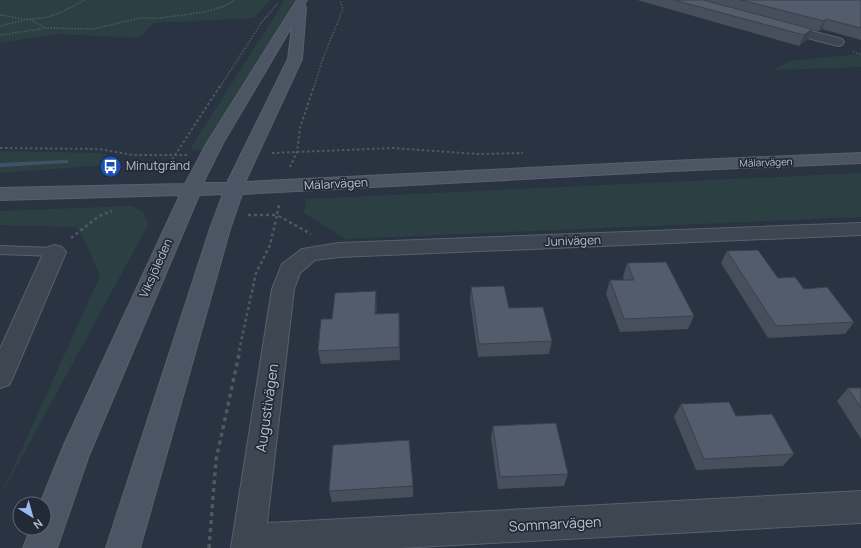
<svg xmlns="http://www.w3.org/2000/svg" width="861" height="548" viewBox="0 0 861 548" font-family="Manrope,sans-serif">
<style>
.green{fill:#2c4043}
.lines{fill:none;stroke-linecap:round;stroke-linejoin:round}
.stream{fill:#415169;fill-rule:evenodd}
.lane-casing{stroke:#59606c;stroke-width:2}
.street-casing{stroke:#59606c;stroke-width:2}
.secondary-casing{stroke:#59606c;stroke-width:2}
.path-far3{stroke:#4a5c60;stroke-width:1.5;stroke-dasharray:1.5 1.5;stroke-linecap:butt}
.path-far2{stroke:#4a5c60;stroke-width:2;stroke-dasharray:2.5 2.5;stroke-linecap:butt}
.path-far1{stroke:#4a5c60;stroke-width:2.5;stroke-dasharray:3 3;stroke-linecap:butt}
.path{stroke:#4a5c60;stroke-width:3.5;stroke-dasharray:4 4;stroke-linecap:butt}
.lane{fill:#3e4652;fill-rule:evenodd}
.street{fill:#3e4652;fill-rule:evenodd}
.secondary{fill:#4c5564;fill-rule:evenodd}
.wall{fill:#474f5d}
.shaded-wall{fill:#3a404c}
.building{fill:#535c6c;stroke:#3a404c}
.labels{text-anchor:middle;stroke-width:3.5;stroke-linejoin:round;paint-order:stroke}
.far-street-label{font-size:10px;fill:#bbc1cc;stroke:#232a37}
.poi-label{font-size:12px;fill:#bbc1cc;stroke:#232a37;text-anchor:start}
.street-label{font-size:12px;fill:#bbc1cc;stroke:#232a37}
.near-street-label{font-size:14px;fill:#bbc1cc;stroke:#232a37}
</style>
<rect width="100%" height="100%" fill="#2a3342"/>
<!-- green -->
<path class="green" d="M 0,0 L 270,0 L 254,18 L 154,23 L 139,38 L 57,34 L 0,43 Z
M 285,0 L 295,0 L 211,146 L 202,150 L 190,149 Z
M 861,54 L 861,67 L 774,70 L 789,61 Z
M 0,151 L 99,153 L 116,157 L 106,165 L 0,173 Z
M 861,173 L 861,217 L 345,239 L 304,213 L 306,199 Z
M 132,206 L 144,213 L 148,225 L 0,497 L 100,276 L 83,236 L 76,227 L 0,225 L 0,211 Z"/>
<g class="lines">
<!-- stream -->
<path class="stream" d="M 66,160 L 68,161 L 68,163 L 0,167 L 0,163 Z"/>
<defs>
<path id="lane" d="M 0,246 L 55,248 L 59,249 L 61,252 L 59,255 L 55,256 L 0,254 Z"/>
<path id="street" d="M 781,23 L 842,39 L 844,42 L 842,45 L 838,46 L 777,30 L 775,27 L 777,24 Z
M 861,223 L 861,235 L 339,257 L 315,260 L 300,273 L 294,289 L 267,523 L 861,491 L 861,523 L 400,548 L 231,548 L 272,289 L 282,264 L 302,249 L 339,243 Z
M 55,245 L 62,247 L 66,252 L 13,377 L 9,385 L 0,388 L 0,349 L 44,252 L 48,247 Z"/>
<path id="secondary" d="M 297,0 L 307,0 L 304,5 L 306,7 L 302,59 L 245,182 L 671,161 L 861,153 L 861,163 L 671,171 L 242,194 L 230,229 L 140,548 L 106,548 L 210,229 L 223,194 L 199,195 L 89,455 L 57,548 L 23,548 L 31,528 L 44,528 L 44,504 L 40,504 L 64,445 L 180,195 L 0,200 L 0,188 L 185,184 L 207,143 ZM 292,26 L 288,59 L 227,183 L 203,183 L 223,143 Z"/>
</defs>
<!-- lane casing -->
<use href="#lane" class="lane-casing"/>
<!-- street casing -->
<use href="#street" class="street-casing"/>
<!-- secondary casing -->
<use href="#secondary" class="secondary-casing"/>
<!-- path-far3 -->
<path class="path-far3" d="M 0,15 C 9,16 19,19 28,19 C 48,20 67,10 84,0
M 0,26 L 29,19 L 46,28
M 0,35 L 47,28 L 93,29 L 140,18 L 161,18 L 204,12 L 225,6 L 235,0
M 853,52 L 861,54
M 220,87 L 262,22 L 278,3
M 314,87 L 322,61 L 343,9 L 340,0"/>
<!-- path-far2 -->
<path class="path-far2" d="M 0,148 L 99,149 L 133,155 L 187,155
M 272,153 L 393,148 L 477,154 L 523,153
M 290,167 L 297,152 L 300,128 L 314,86
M 164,172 L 220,86"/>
<!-- path-far1 -->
<path class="path-far1" d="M 248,215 L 277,215 L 279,205
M 71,238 L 99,216 L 112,211
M 239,351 L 256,273 L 270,245 L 277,215 L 311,234"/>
<!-- path -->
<path class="path" d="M 209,548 L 216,460 L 240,350"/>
<!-- lane -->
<use href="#lane" class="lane"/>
<!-- street -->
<use href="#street" class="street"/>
<!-- secondary -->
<use href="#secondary" class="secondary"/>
</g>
<!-- wall -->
<path class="wall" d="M 637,0 L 861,0 L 861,40 L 822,29 L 819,31 L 812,30 L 808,39 L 799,46 Z
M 727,251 L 778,278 L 804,289 L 854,322 L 845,334 L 768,338 L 721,263 Z
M 627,263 L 694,316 L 688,329 L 620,332 L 606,294 L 610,280 L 624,280 L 623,277 Z
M 471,287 L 509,308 L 552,341 L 549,354 L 478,357 L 470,300 Z
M 377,304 L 377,314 L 400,326 L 400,360 L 321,364 L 318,351 Z
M 848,388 L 861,388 L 861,439 L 837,401 Z
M 681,404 L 736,416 L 794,454 L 783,466 L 696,470 L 674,417 Z
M 493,426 L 568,474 L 564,486 L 498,489 L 491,438 Z
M 413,486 L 413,497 L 332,502 L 329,491 Z"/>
<!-- shaded-wall -->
<path class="shaded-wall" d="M 826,19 L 822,29 L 819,31 L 824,21 Z
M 812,29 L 808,39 L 799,46 L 804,35 Z
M 376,291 L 377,304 L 377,327 L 375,314 Z
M 399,313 L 400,326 L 400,360 L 399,347 Z"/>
<!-- building -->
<path class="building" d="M 674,0 L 703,0 L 812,29 L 804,35 Z
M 741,0 L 861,0 L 861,28 L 826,19 L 824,21 Z
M 758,250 L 778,278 L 795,277 L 804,289 L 827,287 L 854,322 L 776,326 L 727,251 Z
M 666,262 L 694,316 L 624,319 L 610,280 L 634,280 L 627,263 Z
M 504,286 L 509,308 L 543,307 L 552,341 L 479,344 L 471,287 Z
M 376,291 L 375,314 L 399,313 L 399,347 L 318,351 L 321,319 L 332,319 L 335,293 Z
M 848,388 L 861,388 L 861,408 Z
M 729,402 L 736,416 L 772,414 L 794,454 L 704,459 L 681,404 Z
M 556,423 L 568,474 L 500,477 L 493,426 Z
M 409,440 L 413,486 L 329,491 L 333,445 Z"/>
<!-- icons -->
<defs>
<symbol id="bus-disc" viewBox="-11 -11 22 22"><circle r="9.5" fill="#1a4fb4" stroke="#232a37"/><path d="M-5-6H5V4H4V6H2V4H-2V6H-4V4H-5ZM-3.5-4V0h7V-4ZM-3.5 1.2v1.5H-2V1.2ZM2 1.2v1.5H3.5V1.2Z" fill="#fff"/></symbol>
</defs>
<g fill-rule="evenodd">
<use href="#bus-disc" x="98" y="154" width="25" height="25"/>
</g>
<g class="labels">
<!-- far-street labels -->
<g class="far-street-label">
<text transform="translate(766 162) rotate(-2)" y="4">Mälarvägen</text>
</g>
<!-- poi labels -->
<g class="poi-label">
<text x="126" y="170">Minutgränd</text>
</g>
<!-- street labels -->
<g class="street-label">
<text transform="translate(336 184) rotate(-3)" y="4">Mälarvägen</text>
<text transform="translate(573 241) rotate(-2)" y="4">Junivägen</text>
<text transform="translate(156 268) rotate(-66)" y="4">Viksjöleden</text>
</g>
<!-- near-street labels -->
<g class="near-street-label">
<text transform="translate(267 408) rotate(-82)" y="5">Augustivägen</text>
<text transform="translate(555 524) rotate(-3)" y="5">Sommarvägen</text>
</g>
</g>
<!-- north arrow -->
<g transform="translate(32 516) rotate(143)"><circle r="19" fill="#232a37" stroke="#606673"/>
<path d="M0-3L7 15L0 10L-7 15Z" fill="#9bbaf0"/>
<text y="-6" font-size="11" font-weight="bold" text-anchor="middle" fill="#bbc1cc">N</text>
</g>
</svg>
